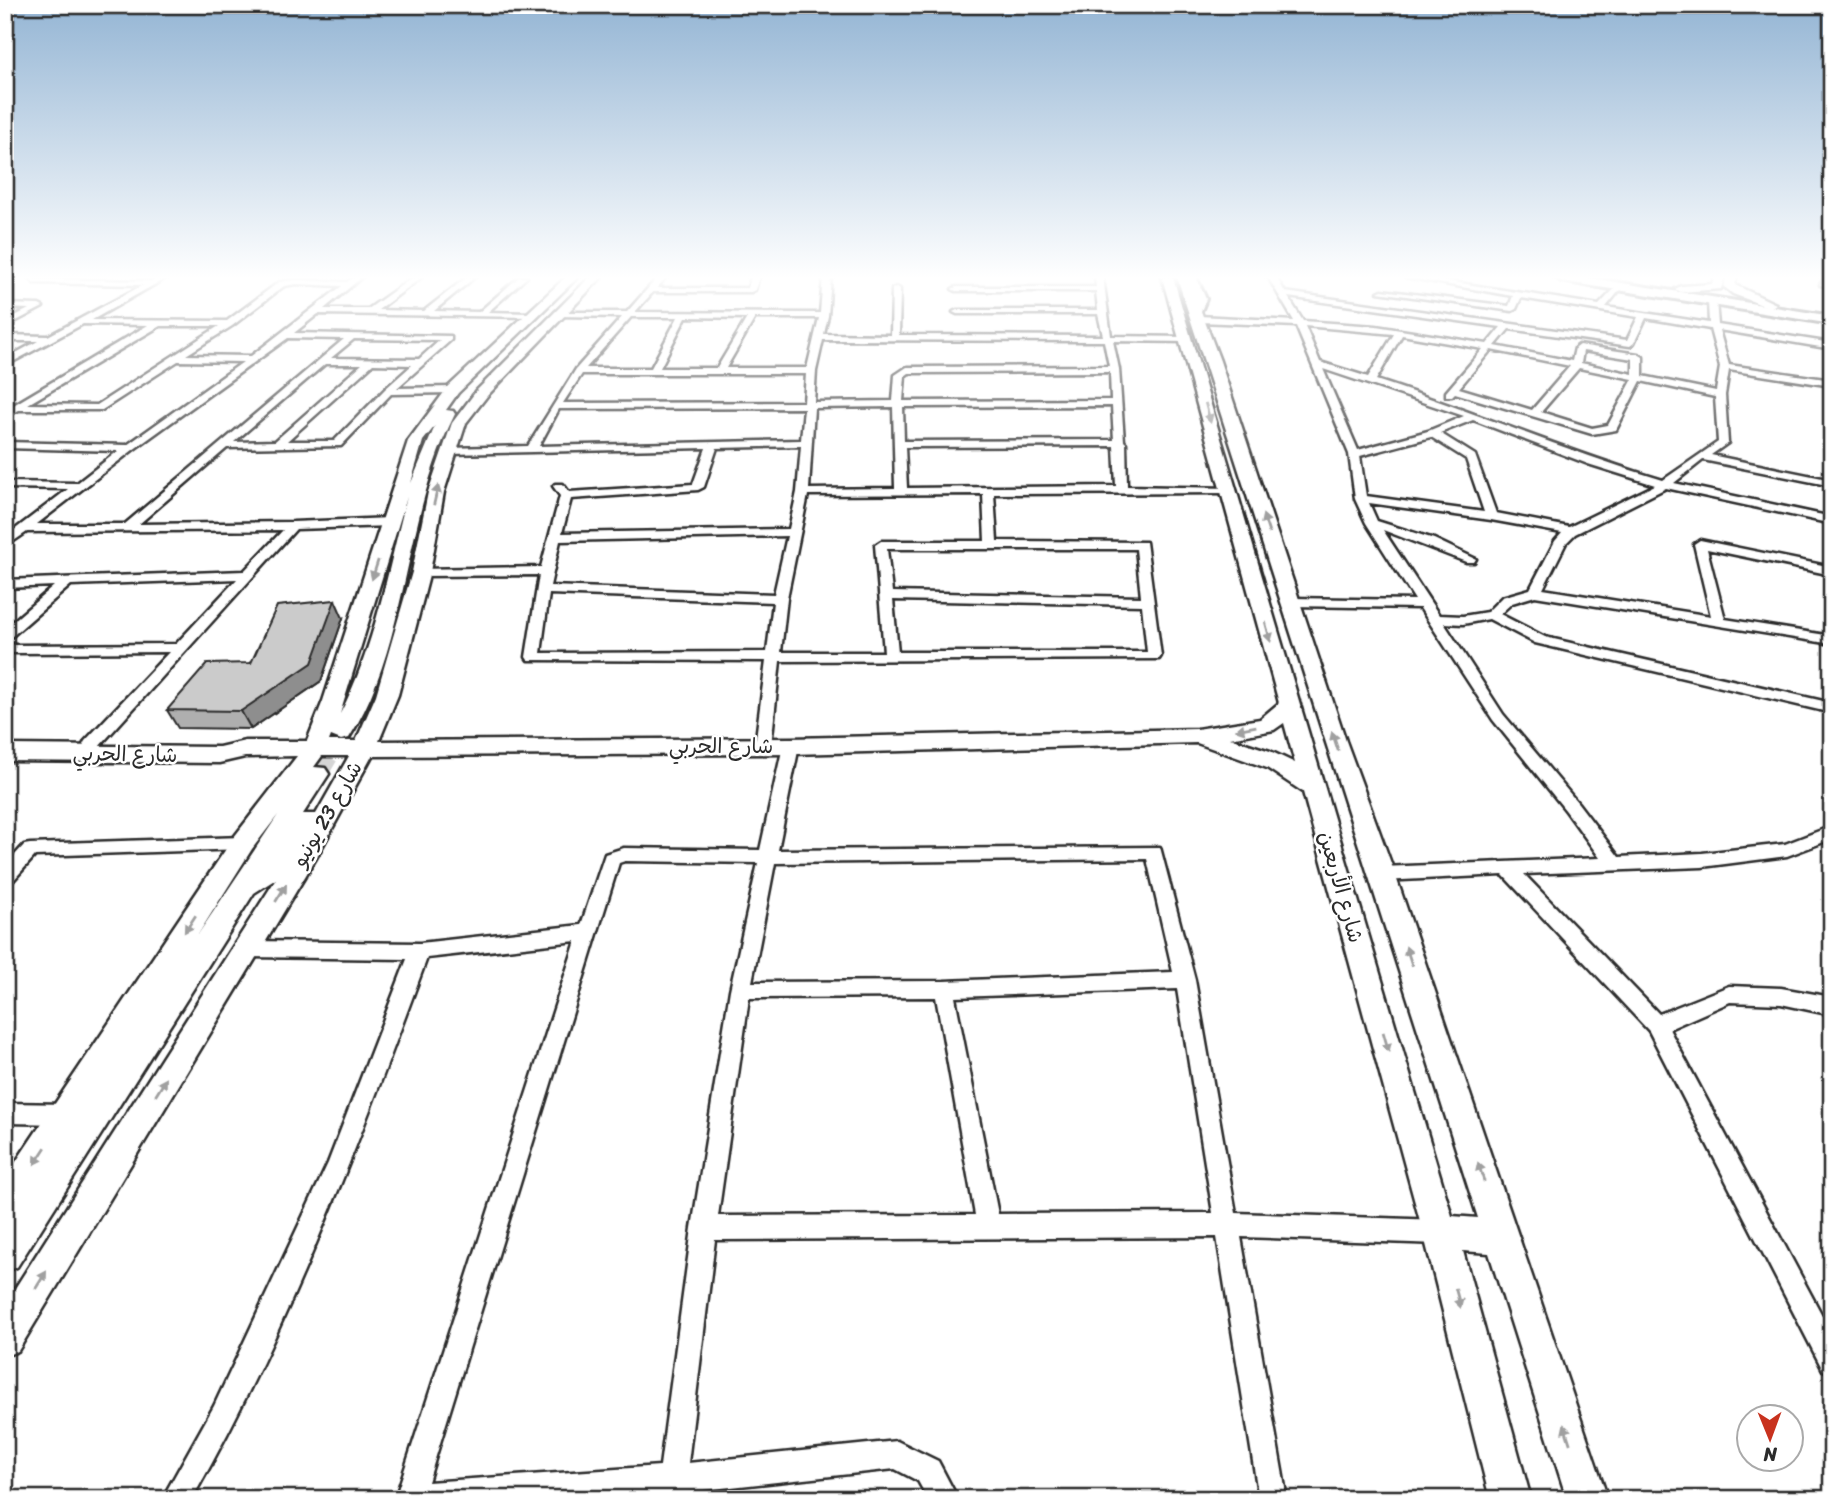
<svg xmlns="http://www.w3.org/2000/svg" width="1837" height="1504" viewBox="0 0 1837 1504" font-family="Sriracha,'Playpen Sans Arabic',sans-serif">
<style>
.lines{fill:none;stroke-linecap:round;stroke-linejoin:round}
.secondary-tunnel{stroke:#d5d5d5;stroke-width:21;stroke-dasharray:21 10;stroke-linecap:butt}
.street-casing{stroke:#2b2b2b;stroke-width:5}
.secondary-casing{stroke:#2b2b2b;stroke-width:5}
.primary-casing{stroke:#2b2b2b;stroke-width:6}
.street{fill:#fff;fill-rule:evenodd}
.secondary{fill:#fff;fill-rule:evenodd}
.primary{fill:#fff;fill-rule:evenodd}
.wall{fill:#afafaf;stroke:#2b2b2b;stroke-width:2}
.shaded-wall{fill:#8e8e8e;stroke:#2b2b2b;stroke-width:2}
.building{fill:#cbcbcb;stroke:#2b2b2b;stroke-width:2}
.oneway{fill:#a0a0a0}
.labels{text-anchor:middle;stroke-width:5;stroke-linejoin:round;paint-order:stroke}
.street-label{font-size:21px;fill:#2b2b2b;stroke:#fff}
</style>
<rect width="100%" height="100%" fill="#fff"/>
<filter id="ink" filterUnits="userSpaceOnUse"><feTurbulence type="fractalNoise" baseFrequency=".0143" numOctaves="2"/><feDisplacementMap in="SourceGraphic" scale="14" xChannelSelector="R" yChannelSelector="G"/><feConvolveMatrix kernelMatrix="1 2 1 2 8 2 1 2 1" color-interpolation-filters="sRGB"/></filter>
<g filter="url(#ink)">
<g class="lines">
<!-- secondary-tunnel -->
<path class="secondary-tunnel" d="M 317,774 L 341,733"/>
<defs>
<path id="street" d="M 159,277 L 168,277 L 92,320 L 227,321 L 279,282 L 296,280 L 347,282 L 354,277 L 362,277 L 324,309 L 368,309 L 413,277 L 422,277 L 378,310 L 424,311 L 467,277 L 475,277 L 434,311 L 479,312 L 519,277 L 527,277 L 488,312 L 531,313 L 535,315 L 531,317 L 318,314 L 294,333 L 451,336 L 451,340 L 397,388 L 453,387 L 458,390 L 453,393 L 391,394 L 341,446 L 227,448 L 139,524 L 293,522 L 391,518 L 397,522 L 391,526 L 296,529 L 97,749 L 91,750 L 83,745 L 85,741 L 169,652 L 14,653 L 5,651 L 5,642 L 15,645 L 176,644 L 237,579 L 71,585 L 10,638 L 5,639 L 5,628 L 54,586 L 5,588 L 5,580 L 244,571 L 283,530 L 27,532 L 5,547 L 5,537 L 68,489 L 5,488 L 5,482 L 77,483 L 118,451 L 5,448 L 5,442 L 127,445 L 243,362 L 178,361 L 102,410 L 19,410 L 5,417 L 5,410 L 148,325 L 83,324 L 5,366 L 5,359 L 38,341 L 5,341 L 5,335 L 48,336 L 143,285 L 34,283 L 31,279 L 151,281 ZM 296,284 L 342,286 L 251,356 L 186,355 L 232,326 L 284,286 ZM 160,326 L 219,326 L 97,405 L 28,404 ZM 288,338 L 344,339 L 125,524 L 37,524 L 133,450 ZM 354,339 L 440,340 L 419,359 L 331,358 ZM 325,364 L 362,364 L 275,441 L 234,442 ZM 373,364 L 412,365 L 385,389 L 334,441 L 287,441 Z
M 658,277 L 666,277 L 657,288 L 748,288 L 751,277 L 759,277 L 755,290 L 751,292 L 653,292 L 635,312 L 820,313 L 823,277 L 831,277 L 828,316 L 824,334 L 891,335 L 892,289 L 896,287 L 900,289 L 899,335 L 1103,336 L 1098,314 L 957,314 L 953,312 L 957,310 L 1098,310 L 1096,291 L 956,291 L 952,289 L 956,287 L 1096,287 L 1095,277 L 1103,277 L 1111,336 L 1190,337 L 1190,341 L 1187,342 L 1113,341 L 1119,369 L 1124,441 L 1126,443 L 1127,486 L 1230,488 L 1236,491 L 1234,493 L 994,494 L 997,541 L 1146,542 L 1161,656 L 1159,659 L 780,661 L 771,746 L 763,751 L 755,746 L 766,661 L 528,660 L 526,657 L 539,575 L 421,576 L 417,575 L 417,569 L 541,567 L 560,496 L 553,486 L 555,484 L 563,484 L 569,492 L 693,484 L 706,448 L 449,454 L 444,451 L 449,448 L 528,446 L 576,369 L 622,317 L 558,316 L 555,316 L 555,312 L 627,312 ZM 631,317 L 678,317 L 651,368 L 586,368 ZM 686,317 L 747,318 L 717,368 L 660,368 ZM 755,318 L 819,318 L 807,368 L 726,368 ZM 823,340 L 1104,341 L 1109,366 L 907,367 L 895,375 L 893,401 L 814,402 L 816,371 ZM 1110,372 L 1111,400 L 903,401 L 905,376 L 909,373 ZM 582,374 L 806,374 L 804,402 L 563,403 ZM 1112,406 L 1114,440 L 904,441 L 903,407 ZM 893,407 L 895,488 L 809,489 L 814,408 ZM 804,408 L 801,440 L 539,446 L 559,409 ZM 801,446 L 797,492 L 789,529 L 562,533 L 571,499 L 698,490 L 704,487 L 717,448 ZM 1114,446 L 1116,486 L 907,488 L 905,447 ZM 983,494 L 985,541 L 881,541 L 875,545 L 884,652 L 781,652 L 787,598 L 808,495 ZM 787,536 L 774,594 L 550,586 L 560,541 ZM 887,549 L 1136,549 L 1141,597 L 892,592 ZM 549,594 L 773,602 L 767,652 L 541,653 ZM 893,600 L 1142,605 L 1147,652 L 898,652 Z
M 1268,277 L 1276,277 L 1285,292 L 1627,340 L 1638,317 L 1521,298 L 1516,309 L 1512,311 L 1378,292 L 1382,290 L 1509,306 L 1513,296 L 1405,277 L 1422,277 L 1599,305 L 1619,284 L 1623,286 L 1606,307 L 1709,323 L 1708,301 L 1712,299 L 1716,301 L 1718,325 L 1832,343 L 1832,349 L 1719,330 L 1729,365 L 1832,380 L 1832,386 L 1729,370 L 1725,395 L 1728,443 L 1711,455 L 1832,480 L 1832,486 L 1703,460 L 1674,483 L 1832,517 L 1832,524 L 1666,488 L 1575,534 L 1566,543 L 1543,589 L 1711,616 L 1694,544 L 1700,540 L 1832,567 L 1832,575 L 1707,549 L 1725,619 L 1832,636 L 1832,644 L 1535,596 L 1512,603 L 1500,614 L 1545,637 L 1832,703 L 1832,713 L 1535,643 L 1489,619 L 1463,624 L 1444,623 L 1503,714 L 1578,803 L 1619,857 L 1702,853 L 1785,844 L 1832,826 L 1832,839 L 1787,856 L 1702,867 L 1524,874 L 1659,1014 L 1729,986 L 1781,988 L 1832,997 L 1832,1015 L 1781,1004 L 1730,1002 L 1669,1029 L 1832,1334 L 1832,1374 L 1823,1370 L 1649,1031 L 1503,875 L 1382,881 L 1376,879 L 1373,874 L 1376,869 L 1382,867 L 1600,858 L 1566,811 L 1493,720 L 1420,608 L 1291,606 L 1284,602 L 1291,598 L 1415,600 L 1366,523 L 1355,499 L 1349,454 L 1296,326 L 1199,322 L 1195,319 L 1199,316 L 1294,321 ZM 1288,297 L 1501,327 L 1487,344 L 1376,326 L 1303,321 ZM 1646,318 L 1710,329 L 1720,367 L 1716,391 L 1643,376 L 1643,357 L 1638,354 L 1579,345 L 1575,348 L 1572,361 L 1495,346 L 1509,329 L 1630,346 L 1634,343 ZM 1305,326 L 1394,334 L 1368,377 L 1320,362 ZM 1402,335 L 1483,349 L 1446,392 L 1446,396 L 1452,396 L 1455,393 L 1592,434 L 1616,430 L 1641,381 L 1715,397 L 1718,442 L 1663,480 C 1566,451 1473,411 1376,380 ZM 1491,350 L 1570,366 L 1532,410 L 1459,388 ZM 1583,351 L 1633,359 L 1633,374 L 1581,363 ZM 1579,368 L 1633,379 L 1608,425 L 1592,428 L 1541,412 ZM 1323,369 L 1464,416 L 1428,431 L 1358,450 ZM 1473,420 L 1588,464 L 1655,485 L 1569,527 L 1496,513 L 1475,455 L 1440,433 ZM 1431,437 L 1466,459 L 1484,512 L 1366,496 L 1360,456 ZM 1369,503 L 1491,520 L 1562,533 L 1555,541 L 1530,589 L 1502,597 L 1487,612 L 1463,616 L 1439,615 L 1383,530 L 1466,562 L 1474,562 L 1476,559 L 1434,539 L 1377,521 Z
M 1823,277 L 1831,277 L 1828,282 L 1832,283 L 1832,287 L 1820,285 Z
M 5,304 L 39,305 L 43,307 L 5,327 L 5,321 L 29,309 L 5,308 Z
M 791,741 L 799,746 L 778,850 L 1160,847 L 1195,980 L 1236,1213 L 1440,1220 L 1448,1224 L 1452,1232 L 1448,1240 L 1440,1244 L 1241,1237 L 1287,1499 L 1259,1499 L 1217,1237 L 715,1240 L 688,1463 L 897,1441 L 938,1461 L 958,1499 L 928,1499 L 918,1481 L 895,1469 L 685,1492 L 684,1499 L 656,1499 L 656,1494 L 594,1499 L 395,1499 L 576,941 L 427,958 C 359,1142 289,1328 192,1499 L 162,1499 L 214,1406 L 328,1163 L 407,959 L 247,957 L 240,954 L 237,949 L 240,944 L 247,941 L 420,943 L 581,925 L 605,854 L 624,848 L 760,850 L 783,746 ZM 1147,859 L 1173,972 L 944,981 L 752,982 L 775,863 ZM 625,861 L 758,863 L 730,990 L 692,1228 L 660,1466 L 428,1482 L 619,863 ZM 1177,989 L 1213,1213 L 998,1214 L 955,997 ZM 936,997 L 975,1215 L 718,1216 L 749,998 Z
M 243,837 L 249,839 L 252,843 L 249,847 L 243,849 L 35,856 L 11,883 L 5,885 L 5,866 L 24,845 L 30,844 Z
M 5,1103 L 68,1104 L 76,1107 L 79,1114 L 76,1121 L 68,1124 L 5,1123 Z"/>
<path id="secondary" d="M 566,277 L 578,277 L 458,393 L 446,410 L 453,411 L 455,414 C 403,516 410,642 349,738 L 341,740 L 331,736 L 329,741 L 356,741 L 376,695 L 412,572 L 428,492 L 452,423 L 477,390 L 590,277 L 602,277 L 487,396 L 466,423 L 444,492 L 430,572 L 398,695 L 379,741 L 791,738 L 1197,729 L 1260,719 L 1279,703 L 1162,277 L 1173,277 L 1452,1216 L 1478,1218 L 1177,277 L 1188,277 L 1220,361 L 1346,741 L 1395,874 L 1608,1499 L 1567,1499 L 1489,1253 L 1463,1251 L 1531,1499 L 1490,1499 L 1423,1232 L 1303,792 L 1267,768 L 1197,743 L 791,754 L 372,756 L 315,860 L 18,1351 L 5,1356 L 5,1304 L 276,879 L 254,893 L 17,1267 L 5,1272 L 5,1178 L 234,837 L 297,756 L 245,757 L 219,763 L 5,761 L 5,745 L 219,747 L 245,741 L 307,741 L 323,701 L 408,441 L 448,387 ZM 435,426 L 411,483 L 423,441 ZM 407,497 C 388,569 375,648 340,714 ZM 1284,723 L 1295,763 L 1270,751 L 1230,738 L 1274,730 ZM 322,756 L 349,756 L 316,814 L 303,814 L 329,774 L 325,768 L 314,767 ZM 278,815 L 197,936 L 252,849 Z
M 1714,277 L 1725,277 L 1721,289 L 1681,292 L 1675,289 L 1681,286 L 1712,284 Z
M 1727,277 L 1737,277 L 1735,285 L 1776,304 L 1770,308 L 1733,294 L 1723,286 Z"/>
<path id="primary" d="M 1184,277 L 1196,277 L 1206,299 L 1201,311 L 1196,312 L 1189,308 L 1192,299 Z
M 1555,277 L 1584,277 L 1832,316 L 1832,324 L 1561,281 Z"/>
</defs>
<!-- street casing -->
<use href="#street" class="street-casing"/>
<!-- secondary casing -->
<use href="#secondary" class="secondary-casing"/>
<!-- primary casing -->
<use href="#primary" class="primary-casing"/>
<!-- street -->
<use href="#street" class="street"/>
<!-- secondary -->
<use href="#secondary" class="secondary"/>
<!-- primary -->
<use href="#primary" class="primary"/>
</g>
<!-- wall -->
<path class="wall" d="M 343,618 L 321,681 L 251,729 L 178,728 L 167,710 L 251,663 Z"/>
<!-- shaded-wall -->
<path class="shaded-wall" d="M 335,600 L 343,618 L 321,681 L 251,729 L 241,711 Z"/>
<!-- building -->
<path class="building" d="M 335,600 L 312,663 L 241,711 L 167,710 L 207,664 L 251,663 L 277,606 Z"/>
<!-- one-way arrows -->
<defs><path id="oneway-solid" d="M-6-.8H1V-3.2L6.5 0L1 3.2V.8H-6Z" transform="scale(1.75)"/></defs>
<g class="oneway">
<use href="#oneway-solid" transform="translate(1208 413) rotate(75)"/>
<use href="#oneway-solid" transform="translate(436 495) rotate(-77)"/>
<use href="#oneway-solid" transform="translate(1266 524) rotate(-108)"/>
<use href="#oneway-solid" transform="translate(375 570) rotate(108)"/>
<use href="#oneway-solid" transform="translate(1268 632) rotate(75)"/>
<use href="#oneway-solid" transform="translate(1246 728) rotate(170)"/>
<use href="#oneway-solid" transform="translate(1335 741) rotate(-108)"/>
<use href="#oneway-solid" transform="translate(281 893) rotate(-58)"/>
<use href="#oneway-solid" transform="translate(190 924) rotate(123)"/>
<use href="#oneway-solid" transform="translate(1409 956) rotate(-108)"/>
<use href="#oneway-solid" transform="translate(1386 1042) rotate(74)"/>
<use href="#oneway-solid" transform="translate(161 1087) rotate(-58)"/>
<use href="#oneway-solid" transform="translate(40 1156) rotate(123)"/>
<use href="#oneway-solid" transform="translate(1481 1172) rotate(-108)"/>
<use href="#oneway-solid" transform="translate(41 1280) rotate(-58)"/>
<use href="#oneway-solid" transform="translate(1458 1298) rotate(75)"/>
<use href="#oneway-solid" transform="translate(1567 1434) rotate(-108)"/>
</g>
</g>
<!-- sky -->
<linearGradient id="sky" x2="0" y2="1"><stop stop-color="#94b5d4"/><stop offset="0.57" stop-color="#fff"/><stop offset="1" stop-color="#fff" stop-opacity="0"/></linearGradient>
<rect width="1837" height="487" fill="url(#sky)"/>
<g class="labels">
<!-- street labels -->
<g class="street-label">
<text x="721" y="753">شارع الحربي</text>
<text transform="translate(125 754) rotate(1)" y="7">شارع الحربي</text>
<text transform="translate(327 814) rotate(-60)" y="7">شارع 23 يونيو</text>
<text transform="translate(1341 887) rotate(74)" y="7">شارع الأربعين</text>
</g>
</g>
<!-- margin -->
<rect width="1837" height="1504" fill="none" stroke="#fff" stroke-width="28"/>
<rect x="14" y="14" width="1809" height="1476" fill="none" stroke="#2b2b2b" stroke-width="2.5" filter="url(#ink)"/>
<!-- north arrow -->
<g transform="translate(1770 1438) rotate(179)"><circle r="33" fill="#ffffff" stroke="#aaaaaa" stroke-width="2"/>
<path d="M0-5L12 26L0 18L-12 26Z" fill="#c8321e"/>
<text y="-10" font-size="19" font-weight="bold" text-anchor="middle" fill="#2b2b2b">N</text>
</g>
</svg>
